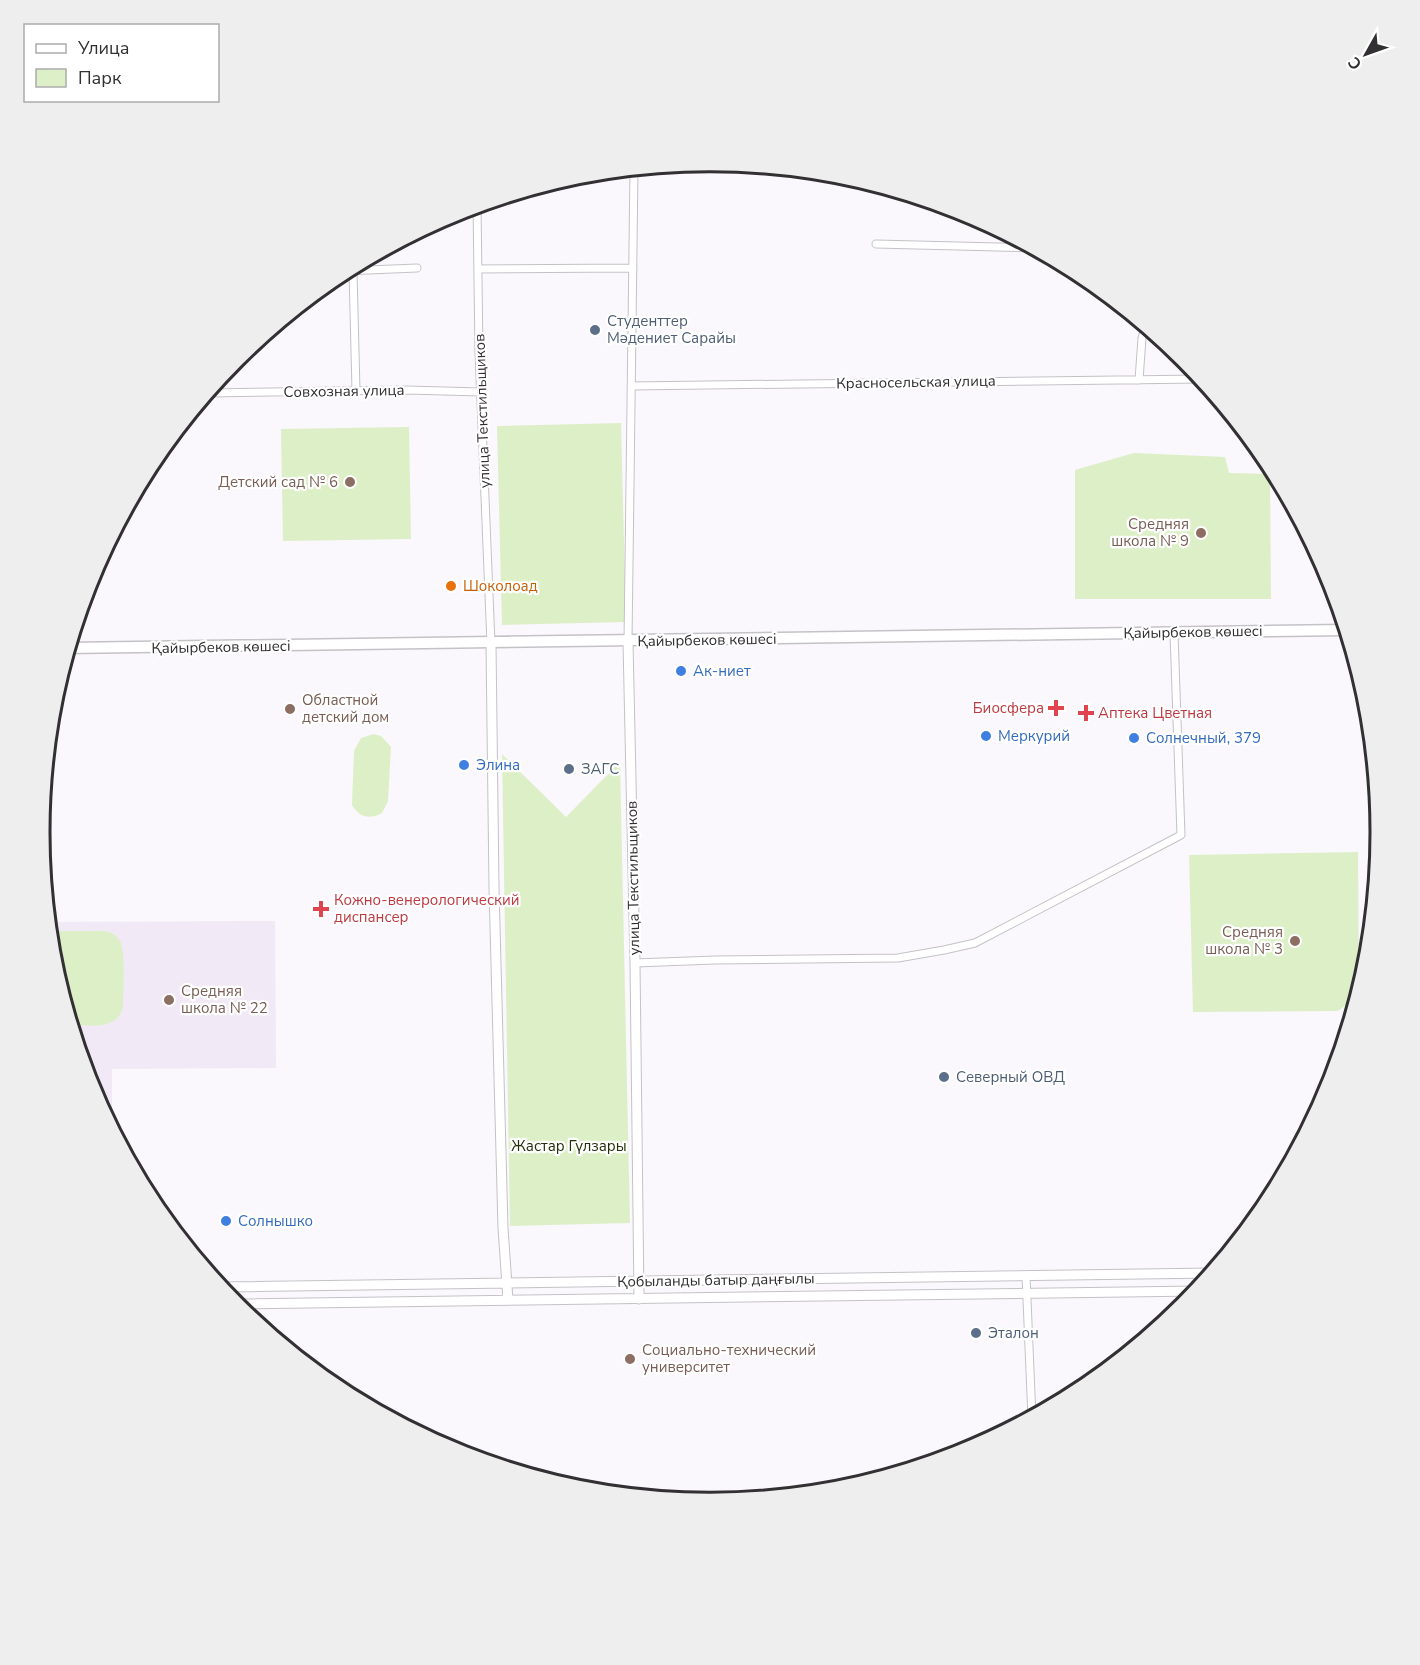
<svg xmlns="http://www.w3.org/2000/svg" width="1420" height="1665" viewBox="0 0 1420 1665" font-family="'Nunito Sans',sans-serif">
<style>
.built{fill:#f1e9f6}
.green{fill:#ddefc7}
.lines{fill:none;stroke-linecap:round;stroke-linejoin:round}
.minor-casing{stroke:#c5c2c7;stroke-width:9}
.tertiary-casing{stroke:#c5c2c7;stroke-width:11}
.secondary-casing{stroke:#c5c2c7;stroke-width:13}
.minor{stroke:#fff;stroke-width:7}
.tertiary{stroke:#fff;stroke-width:9}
.secondary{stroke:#fff;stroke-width:10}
.service-dot{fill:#5c6f8a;stroke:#fff;stroke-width:2}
.education-dot{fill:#8d6e63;stroke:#fff;stroke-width:2}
.food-dot{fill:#e8710a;stroke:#fff;stroke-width:2}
.shop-dot{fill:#3f7fe0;stroke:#fff;stroke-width:2}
.health-dot{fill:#e0444e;stroke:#fff;stroke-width:2}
.labels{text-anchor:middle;stroke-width:4.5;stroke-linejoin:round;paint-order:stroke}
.service-label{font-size:15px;fill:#4e5e75;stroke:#fff;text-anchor:start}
.street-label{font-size:15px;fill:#323032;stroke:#fff}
.education-label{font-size:15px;fill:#785e54;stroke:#fff;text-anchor:end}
.food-label{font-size:15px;fill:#c56008;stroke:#fff;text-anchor:start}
.shop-label{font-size:15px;fill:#366cbe;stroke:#fff;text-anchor:start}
.health-label{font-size:15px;fill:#be3a42;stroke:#fff;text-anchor:start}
.park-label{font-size:15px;fill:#22300a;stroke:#fff}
.rim{fill:none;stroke:#323032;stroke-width:3}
</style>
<rect width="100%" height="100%" fill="#faf7fd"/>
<!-- built -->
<path class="built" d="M 275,921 L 276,1068 L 112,1069 L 112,1130 L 90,1089 L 52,963 L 48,922 Z"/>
<!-- green -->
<path class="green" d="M 621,423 L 626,622 L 502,625 L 497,426 Z
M 409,427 L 411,539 L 283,541 L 281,429 Z
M 1134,453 L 1225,457 L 1229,473 L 1270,474 L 1271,599 L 1075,599 L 1075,470 Z
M 374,734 L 381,736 L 391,747 L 388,801 L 382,813 C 369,820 359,817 352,805 L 354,751 L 361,738 Z
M 502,754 L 566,817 L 620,762 L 630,1223 L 510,1226 Z
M 1358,852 L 1359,995 L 1338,1011 L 1193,1012 L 1189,855 Z
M 49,931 L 104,931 C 111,932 117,935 120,941 C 126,952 123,992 123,1006 C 119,1031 90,1025 71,1025 L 52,963 Z"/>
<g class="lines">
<defs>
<path id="minor" d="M 477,205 L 479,353 L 491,643
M 458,211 L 478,210
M 876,244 L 1033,248
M 478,269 L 633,268
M 344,271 L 417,268
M 353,271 L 356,391
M 1139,380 L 1142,338 L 1146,326
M 631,386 L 1202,379
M 207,393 L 407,390 L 481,392
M 628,642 L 634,169
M 635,963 L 715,960 L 898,958 L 944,950 L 975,943 L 1181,835 L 1174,633
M 1026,1276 L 1032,1418"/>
<path id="tertiary" d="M 628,642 L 635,963 L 639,1299
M 491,644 L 494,888 L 503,1228 L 508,1300
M 220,1287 L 1212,1273
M 233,1304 L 1198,1291"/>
<path id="secondary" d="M 68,648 L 1346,630"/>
</defs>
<!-- minor casing -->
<use href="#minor" class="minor-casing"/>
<!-- tertiary casing -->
<use href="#tertiary" class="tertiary-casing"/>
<!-- secondary casing -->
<use href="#secondary" class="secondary-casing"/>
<!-- minor -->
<use href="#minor" class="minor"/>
<!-- tertiary -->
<use href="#tertiary" class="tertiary"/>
<!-- secondary -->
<use href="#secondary" class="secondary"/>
</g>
<!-- markers -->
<g class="service-dot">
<circle cx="595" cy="330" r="6"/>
<circle cx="569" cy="769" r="6"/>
<circle cx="944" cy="1077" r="6"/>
<circle cx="976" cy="1333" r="6"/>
</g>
<g class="education-dot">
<circle cx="350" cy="482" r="6"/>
<circle cx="1201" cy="533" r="6"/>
<circle cx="290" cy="709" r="6"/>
<circle cx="1295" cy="941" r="6"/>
<circle cx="169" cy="1000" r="6"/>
<circle cx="630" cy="1359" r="6"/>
</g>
<circle class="food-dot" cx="451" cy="586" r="6"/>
<g class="shop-dot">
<circle cx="681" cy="671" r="6"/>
<circle cx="986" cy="736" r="6"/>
<circle cx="1134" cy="738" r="6"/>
<circle cx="464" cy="765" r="6"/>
<circle cx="226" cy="1221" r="6"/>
</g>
<g class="health-dot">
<path d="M1053 699h6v6h6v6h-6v6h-6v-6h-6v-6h6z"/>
<path d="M1083 704h6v6h6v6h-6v6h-6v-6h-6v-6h6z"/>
<path d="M318 900h6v6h6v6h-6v6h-6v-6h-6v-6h6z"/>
</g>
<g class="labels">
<!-- service labels -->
<g class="service-label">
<text x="607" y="326">Студенттер<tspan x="607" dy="17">Мәдениет Сарайы</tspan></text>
<text x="581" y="774">ЗАГС</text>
<text x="956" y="1082">Северный ОВД</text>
<text x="988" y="1338">Эталон</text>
</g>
<!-- street labels -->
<g class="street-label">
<text transform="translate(916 382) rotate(-1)" y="5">Красносельская улица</text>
<text transform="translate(344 391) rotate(-1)" y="5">Совхозная улица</text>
<text transform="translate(482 411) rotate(-92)" y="5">улица Текстильщиков</text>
<text transform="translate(1193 632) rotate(-1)" y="5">Қайырбеков көшесі</text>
<text transform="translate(707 640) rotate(-1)" y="5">Қайырбеков көшесі</text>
<text transform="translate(221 647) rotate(-1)" y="5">Қайырбеков көшесі</text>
<text transform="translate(633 878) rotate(-91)" y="5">улица Текстильщиков</text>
<text transform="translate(716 1280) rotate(-1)" y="5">Қобыланды батыр даңғылы</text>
</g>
<!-- education labels -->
<g class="education-label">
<text x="338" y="487">Детский сад № 6</text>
<text x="1189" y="529">Средняя<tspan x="1189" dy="17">школа № 9</tspan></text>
<text x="302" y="705" text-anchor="start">Областной<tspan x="302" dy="17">детский дом</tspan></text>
<text x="1283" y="937">Средняя<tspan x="1283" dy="17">школа № 3</tspan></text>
<text x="181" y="996" text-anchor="start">Средняя<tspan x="181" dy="17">школа № 22</tspan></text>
<text x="642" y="1355" text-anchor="start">Социально-технический<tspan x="642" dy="17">университет</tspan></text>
</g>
<!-- food labels -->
<g class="food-label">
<text x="463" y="591">Шоколоад</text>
</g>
<!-- shop labels -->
<g class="shop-label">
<text x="693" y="676">Ак-ниет</text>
<text x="998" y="741">Меркурий</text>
<text x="1146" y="743">Солнечный, 379</text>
<text x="476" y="770">Элина</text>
<text x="238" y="1226">Солнышко</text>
</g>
<!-- health labels -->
<g class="health-label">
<text x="1044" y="713" text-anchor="end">Биосфера</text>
<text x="1098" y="718">Аптека Цветная</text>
<text x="334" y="905">Кожно-венерологический<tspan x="334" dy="17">диспансер</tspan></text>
</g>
<!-- park labels -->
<g class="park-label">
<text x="569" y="1151">Жастар Гүлзары</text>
</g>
</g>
<!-- crop -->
<path d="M0 0H1420V1665H0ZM50 832a660 660 0 1 1 1320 0a660 660 0 1 1-1320 0Z" fill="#efeeef" fill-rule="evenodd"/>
<path class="rim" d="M50 832a660 660 0 1 1 1320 0a660 660 0 1 1-1320 0Z"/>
<!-- legend -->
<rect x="24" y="24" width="195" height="78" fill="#ffffff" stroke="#adacad" stroke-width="1.5"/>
<rect x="36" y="44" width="30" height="9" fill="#ffffff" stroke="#adacad" stroke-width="1.5"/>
<text x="78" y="54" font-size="18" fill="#323032">Улица</text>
<rect x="36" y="69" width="30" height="18" fill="#ddefc7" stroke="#adacad" stroke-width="1.5"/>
<text x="78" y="84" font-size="18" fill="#323032">Парк</text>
<!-- north arrow -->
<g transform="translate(1366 54) rotate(230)" stroke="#ffffff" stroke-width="4.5" paint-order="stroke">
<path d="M0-4.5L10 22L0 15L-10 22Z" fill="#323032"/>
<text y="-9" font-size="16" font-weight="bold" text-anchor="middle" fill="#323032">С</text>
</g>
</svg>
